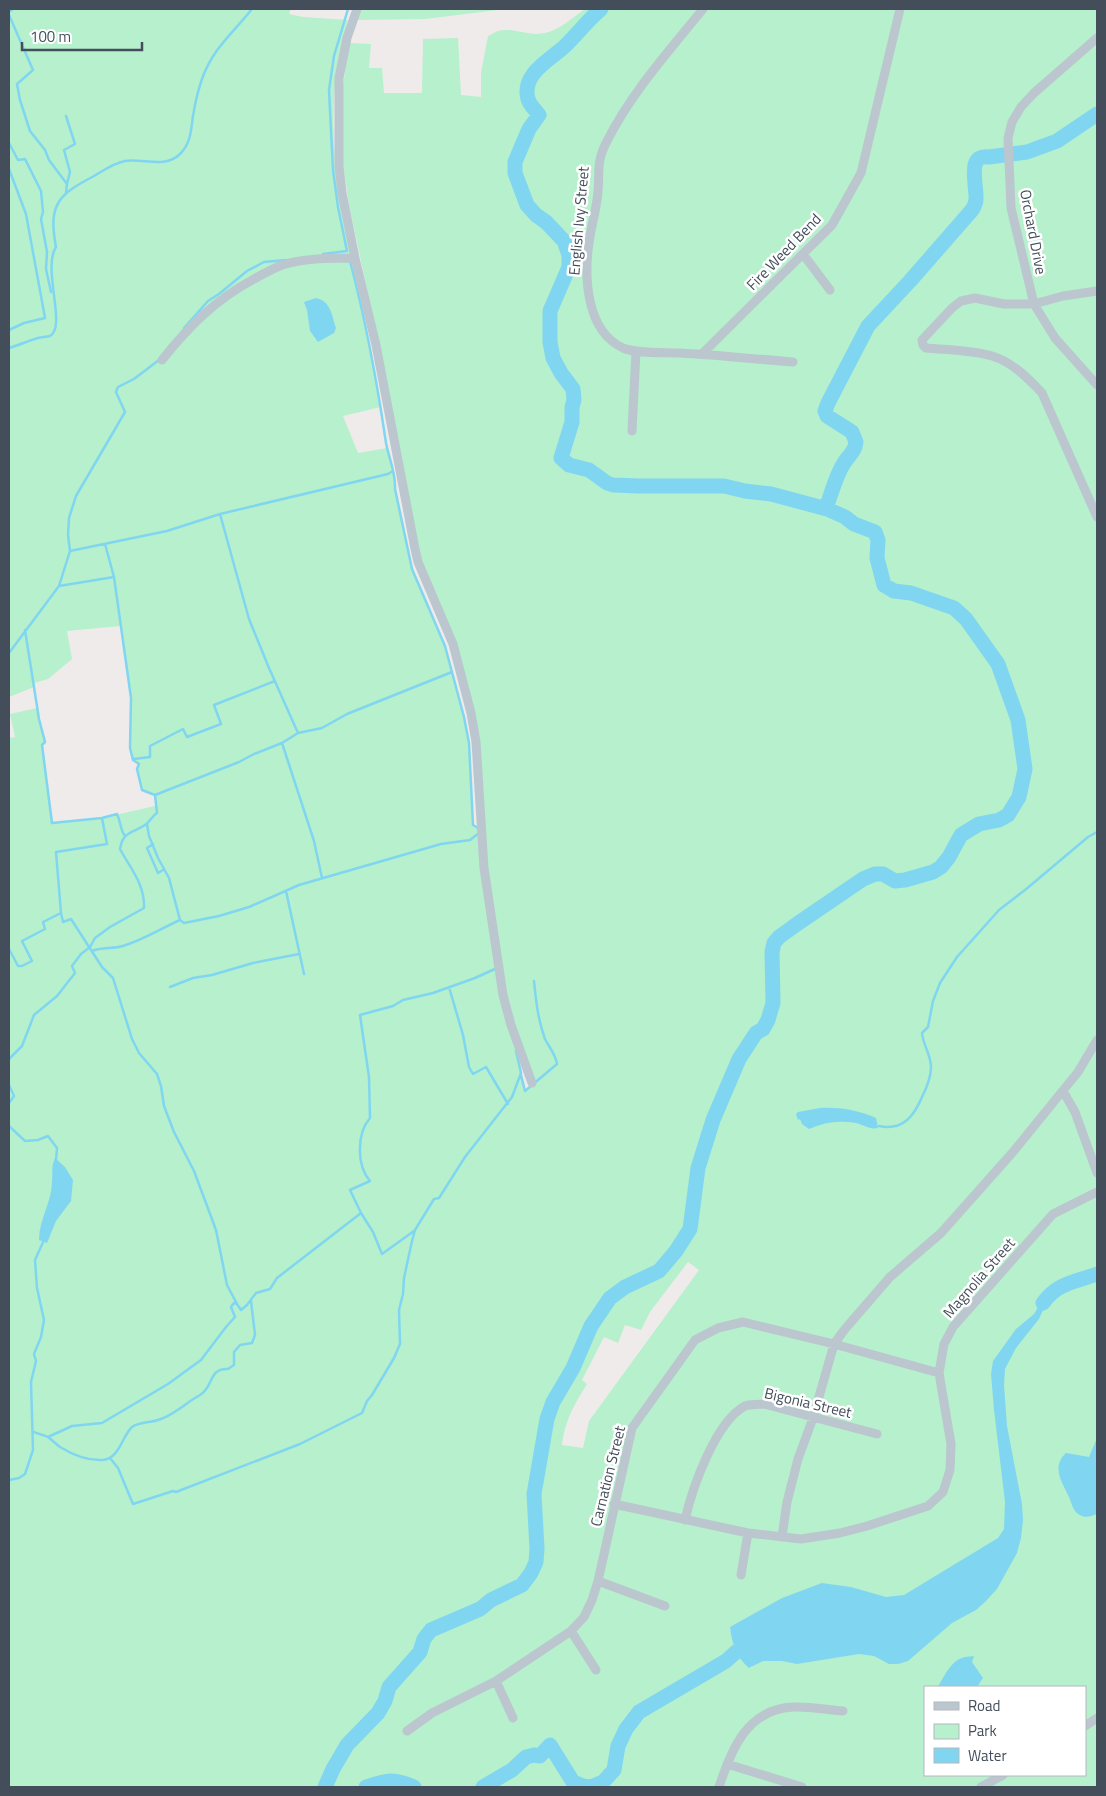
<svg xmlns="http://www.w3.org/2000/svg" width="1106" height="1796" viewBox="0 0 1106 1796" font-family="'Titillium Web',sans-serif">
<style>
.green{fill:#b6f0cd;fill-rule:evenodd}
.water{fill:#80d6f0}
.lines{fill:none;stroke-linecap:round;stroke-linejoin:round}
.stream{stroke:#80d6f0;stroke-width:2.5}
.river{stroke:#80d6f0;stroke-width:15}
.minor{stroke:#bbc6cf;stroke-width:9}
.labels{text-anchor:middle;stroke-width:5;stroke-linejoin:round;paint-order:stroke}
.street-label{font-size:15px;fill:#434e5a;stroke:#fff}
</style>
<rect width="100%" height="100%" fill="#efebeb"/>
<!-- green -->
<path class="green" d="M 9,9 L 291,9 L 289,14 L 303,17 L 348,20 C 324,98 333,177 351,256 C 328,256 304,258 282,263 C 271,266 260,272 250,278 C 211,299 187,326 160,360 L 162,363 L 200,320 L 219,304 L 271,272 L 287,266 L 304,263 L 350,261 L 368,338 L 381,407 L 343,416 L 358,453 L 387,448 L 396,480 L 395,489 L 412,569 L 445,646 L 464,717 L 469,743 L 473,825 L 478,828 L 479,833 L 481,874 L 494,947 L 499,989 L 515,1047 L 525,1090 L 535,1083 L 506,1003 L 485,849 L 478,741 L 472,706 L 452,638 L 418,552 L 380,350 L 349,205 L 343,163 L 342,122 L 343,86 L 349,43 L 371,44 L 369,68 L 382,68 L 384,93 L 422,93 L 423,39 L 458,38 L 461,95 L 481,97 L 481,73 L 488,36 C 491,35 495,32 498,31 C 513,27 529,37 545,33 C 560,30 573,17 585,9 L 1097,9 L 1097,1787 L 9,1787 L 9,738 L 15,737 L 10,714 L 37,708 L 45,742 L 42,745 L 52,823 L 102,818 L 155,806 L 155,795 L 142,790 L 137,769 L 139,764 L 133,760 L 130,748 L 131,698 L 120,626 L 67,631 L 72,659 L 48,679 L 34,683 L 34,687 L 9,697 ZM 688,1262 L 699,1270 L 589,1421 L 583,1448 L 562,1445 C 564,1422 575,1403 587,1384 L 582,1380 L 604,1337 L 618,1343 L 625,1325 L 641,1330 L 650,1312 ZM 734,1625 L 753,1666 L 750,1668 C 736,1657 732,1644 730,1627 ZM 925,1687 L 1085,1687 L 1085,1775 L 925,1775 Z
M 360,9 L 505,9 L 426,19 L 356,20 Z"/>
<!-- water -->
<path class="water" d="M 316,298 C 331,301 332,316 336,328 L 334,333 L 318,342 L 310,331 L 307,310 L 304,302 Z
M 820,1108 C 838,1107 859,1110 876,1118 L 878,1128 C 870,1130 864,1125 856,1123 C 839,1120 824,1122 809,1129 L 802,1124 L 800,1119 L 798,1120 L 796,1114 L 798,1112 Z
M 55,1158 L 65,1167 L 73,1180 L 71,1201 L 56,1221 L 47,1243 L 39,1240 C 39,1219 52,1202 52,1181 C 53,1172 51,1167 55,1158 Z
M 1057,1288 L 1051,1293 L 1039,1319 L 1016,1348 L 1005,1369 L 1004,1385 L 1007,1426 L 1022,1504 L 1023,1520 L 1021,1538 L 1017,1553 L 997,1589 L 985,1602 L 976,1610 L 952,1623 L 908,1661 L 898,1664 L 889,1664 L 874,1656 L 859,1654 L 797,1664 L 782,1661 L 763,1661 L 749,1668 C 736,1657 732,1644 730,1627 L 782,1598 L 822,1583 L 851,1587 L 886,1597 L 904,1595 L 998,1538 L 1004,1529 L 1005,1502 L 994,1410 L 991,1374 L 993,1361 L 1016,1329 L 1034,1314 L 1041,1302 L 1050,1292 Z
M 1097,1438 L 1097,1514 C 1092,1516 1087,1518 1082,1516 C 1073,1513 1072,1504 1069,1497 C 1062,1482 1051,1467 1066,1453 L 1089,1457 Z
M 974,1656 L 972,1662 L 983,1678 L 977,1687 L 938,1687 C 943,1678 951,1661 962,1658 C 966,1656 969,1657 974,1656 Z"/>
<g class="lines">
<!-- stream -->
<path class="stream" d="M 9,12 L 13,9
M 9,15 L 33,70 L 17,84 L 20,100 L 30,131 L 45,150 L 49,160 L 67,184 L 66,193
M 66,116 L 75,144 L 64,150 L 70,172 L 67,184
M 9,143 L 18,160 L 25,159 L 41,191 L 43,212 L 41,219 L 47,252 L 46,269 L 51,292
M 9,169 L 26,214 L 45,318 L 24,323 L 9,330
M 347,251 L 338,207 L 333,170 L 329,90 L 334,56 L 348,9
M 323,254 L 347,251
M 350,261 C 366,321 377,382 386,443 C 389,459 396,473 395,489 L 412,569 L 445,646 L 464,717 L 469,743 L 473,825 L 478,828
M 184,328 L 208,301 L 219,294 L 247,271 L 264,262 L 286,260
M 9,348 C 19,345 28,341 38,338 C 42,337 46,337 50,336 C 67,327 42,268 56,247 C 48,204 58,195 94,176 C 104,170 114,163 125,161 C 143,158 165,169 180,154 C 191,143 191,130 193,116 C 195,104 198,90 202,79 C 213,48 233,33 252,9
M 220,514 L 249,619 L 269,668 L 298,733
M 70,551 L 167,531 L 220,514 L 388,474 L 393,471
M 59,586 L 114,577
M 25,630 L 39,719 L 45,742 L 42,745 L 52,823 L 102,818
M 9,653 L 59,586 L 70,551 L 68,535 L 69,518 L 76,496 L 125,412 L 116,392 L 118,387 L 134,379 L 159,360
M 282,743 L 314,841 L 322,878
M 134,759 L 150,757 L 150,746 L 183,729 L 187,737 L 221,724 L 214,705 L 275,681
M 155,795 L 239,762 L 254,754 L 282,743 L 298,733 L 322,728 L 347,714 L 452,672
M 147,824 L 149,836 L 158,858 L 169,878 L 180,920
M 125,836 C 120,830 121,822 117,814 L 102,818 L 107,844 L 56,852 L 61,913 L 63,922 L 71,919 L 102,967 L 113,978 L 132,1039 L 139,1053 L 157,1074 L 161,1086 L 164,1106 L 174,1132 L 194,1171 L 216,1230 L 227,1285 L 237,1304
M 153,844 L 147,848 L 158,873 L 163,870
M 286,891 L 304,974
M 9,949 L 18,966 L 22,966 L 32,961 L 22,941 L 45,929 L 43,922 L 61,913
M 92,951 C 101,947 113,949 123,946 C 143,940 160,929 180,920 L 184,923 L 219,916 L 249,907 L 299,885 L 441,844 L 470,840 L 479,833
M 170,987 L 193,978 L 212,975 L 253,963 L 299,954
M 449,987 L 463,1035 L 469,1067 L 473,1074 L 486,1067 L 508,1104
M 9,1059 L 22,1046 L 34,1015 L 57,996 L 75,973 L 72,966 L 81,954 L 90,947 L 95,938 L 110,927 L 144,908 C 145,884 130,868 120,849 C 123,831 133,833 145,825 C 150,822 152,816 157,813 L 155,795 L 142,790 L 137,769 L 139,764 L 133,760 L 130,748 L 131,698 L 114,577 L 105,544
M 521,1075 L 525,1091 L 557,1064 C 556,1055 549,1047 545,1039 C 538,1020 536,1001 534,981
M 9,1085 L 14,1096 L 9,1103
M 9,1126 L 25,1141 L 38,1140 L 48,1136 L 57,1148 L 56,1160
M 879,1126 C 903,1131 914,1116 922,1097 C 927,1087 931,1078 931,1067 C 931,1055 923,1045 922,1033 L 928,1027 L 933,1001 L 940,983 L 957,957 L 999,910 L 1025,890 L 1088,837 L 1097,832
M 361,1213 L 373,1232 L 382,1254 L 414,1231
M 34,1432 C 38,1434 44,1435 48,1437 C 52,1440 56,1444 60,1447 C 73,1455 87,1461 103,1460 C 120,1458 122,1436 132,1427 C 140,1421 152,1423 161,1419 C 175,1414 187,1402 200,1395 C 214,1387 208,1368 228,1369 L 234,1365 L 234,1352 L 240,1345 L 252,1343 L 255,1335 L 251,1301
M 48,1437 L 72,1426 L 102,1423 L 168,1384 L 201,1360 L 226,1327 L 235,1317 L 231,1307 L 234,1303 L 237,1304 L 241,1310 L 247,1305 L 256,1293 L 270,1289 L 277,1278 L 361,1213 L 350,1190 L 370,1181 C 356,1165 357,1133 370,1118 L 369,1077 L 360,1015 L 393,1006 L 403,1000 L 433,993 L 475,978 L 497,968
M 110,1458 L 118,1468 L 133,1504 L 173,1491 L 176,1492 L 300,1444 L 362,1413 L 367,1401 L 372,1395 L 394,1358 L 400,1344 L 399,1310 L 403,1294 L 404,1278 L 412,1241 L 415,1230 L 434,1199 L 439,1198 L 465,1157 L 512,1097 L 521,1073 L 516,1051
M 9,1480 L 19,1478 L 25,1474 L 33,1450 L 31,1382 L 36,1361 L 34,1354 L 41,1337 L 44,1320 L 37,1288 L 35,1260 L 44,1240"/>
<!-- river -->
<path class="river" d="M 827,509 L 827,505 C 832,492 836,475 844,463 C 849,455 855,452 856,442 L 852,432 L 827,416 L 825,411 L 828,403 L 868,326 L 910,281 L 972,210 C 974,207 976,203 976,199 C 977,186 966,153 989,157 L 1027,152 L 1057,141 L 1097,114
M 1043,1303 C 1057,1283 1075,1282 1097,1274
M 325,1787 L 333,1769 L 347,1745 L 378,1713 L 385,1701 L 389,1687 L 420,1652 L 424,1639 L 431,1630 L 480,1609 L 491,1600 L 522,1585 L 531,1573 L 536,1562 L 537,1549 L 534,1494 L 547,1419 L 553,1402 L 573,1368 L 591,1326 L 610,1298 L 625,1287 L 659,1271 L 676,1251 L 690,1229 L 698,1168 L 713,1120 L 739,1059 L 756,1033 L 763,1029 L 768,1020 L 773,1003 L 772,952 L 774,943 L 779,937 L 797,924 L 863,879 L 875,874 L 883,874 L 895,881 L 905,880 L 933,872 L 941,867 L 949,857 L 961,835 L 979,824 L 999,820 L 1008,815 L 1019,797 L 1025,769 L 1018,720 L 998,664 L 966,619 L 954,608 L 911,593 L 894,591 L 884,585 L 877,558 L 878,540 L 875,532 L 854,524 L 845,517 L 827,509 L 771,494 L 745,491 L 724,486 L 639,486 L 613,485 L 607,483 L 589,470 L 569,465 L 561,458 L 572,422 L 572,407 L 574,400 L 573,389 L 561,373 L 553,358 L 550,342 L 550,311 L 569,267 L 569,255 L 564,241 L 546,222 L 536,215 L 527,205 L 515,173 L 515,162 L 523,143 L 529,129 L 539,115 C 535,109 530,106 528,99 C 521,73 551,60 566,45 C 578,33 588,20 601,9
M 366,1787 C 387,1780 394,1778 414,1787
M 483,1787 L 512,1770 L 526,1757 L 534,1755 L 540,1756 L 550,1745 L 573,1782 L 583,1786 L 591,1787 L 603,1782 L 614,1770 L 618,1746 L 626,1729 L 639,1712 L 726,1661 L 736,1652 L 754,1643"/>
<!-- minor -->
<path class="minor" d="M 357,9 L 347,38 L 339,78 L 339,166 L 342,193 L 355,258 L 376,345 L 415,549 L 418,562 L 453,644 L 471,713 L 476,742 L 484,868 L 503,995 L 511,1025 L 532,1083
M 703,9 C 668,52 631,93 606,143 C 596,163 600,171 598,191 C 597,208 591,226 589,243 C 584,277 586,331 623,348 C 637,354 664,352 680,353 C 717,355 755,359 793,362
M 1097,38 L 1034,93 L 1021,107 L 1012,122 L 1008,138 L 1011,208 L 1034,304 L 1055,338 L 1097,385
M 803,254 L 830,290
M 1097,291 L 1063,296 L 1034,304 L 1004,304 L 975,298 L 961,301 L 952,308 L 922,340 L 923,345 L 926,348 C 947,350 971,350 992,356 C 1012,362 1028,378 1042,393 L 1097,517
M 702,354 L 832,225 L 861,173 L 900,9
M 162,360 C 189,326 215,300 254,279 C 263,274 272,269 282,265 C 305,258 330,258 355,258
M 632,431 L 636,351
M 1063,1091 L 1075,1112 L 1097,1173
M 614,1504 L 748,1533 L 801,1539 L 840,1533 L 867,1526 L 928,1506 L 943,1492 L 950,1470 L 951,1444 L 939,1373 L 944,1344 L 953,1327 L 1053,1214 L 1097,1192
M 685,1520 C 692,1489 715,1422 745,1406 C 750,1404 758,1405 764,1404 L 877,1434
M 782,1537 L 787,1502 L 798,1459 L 813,1418 L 834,1344 L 845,1329 L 890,1277 L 941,1233 L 1013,1152 L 1078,1072 L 1097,1040
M 741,1575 L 748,1533
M 598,1581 L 665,1606
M 571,1631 L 596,1670
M 496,1681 L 513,1718
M 1085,1726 L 1097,1718
M 407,1731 L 432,1713 L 496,1681 L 571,1631 L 584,1617 L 592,1600 L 598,1581 L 632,1428 L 695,1340 L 718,1328 L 743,1322 L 834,1344 L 939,1373
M 727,1764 L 802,1787
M 719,1787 C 731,1750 747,1709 793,1707 C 809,1706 827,1710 843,1711
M 981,1787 L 1003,1775"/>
</g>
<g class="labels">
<!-- street labels -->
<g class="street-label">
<text transform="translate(579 221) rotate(-85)" y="5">English Ivy Street</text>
<text transform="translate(1033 232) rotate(79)" y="5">Orchard Drive</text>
<text transform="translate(784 252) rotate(-46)" y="5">Fire Weed Bend</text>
<text transform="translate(979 1278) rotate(-49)" y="5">Magnolia Street</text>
<text transform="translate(808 1403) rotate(13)" y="5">Bigonia Street</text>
<text transform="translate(608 1476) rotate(-76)" y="5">Carnation Street</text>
</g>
</g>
<!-- border -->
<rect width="1106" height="1796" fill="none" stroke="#434e5a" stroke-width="20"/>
<!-- legend -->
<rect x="924" y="1686" width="162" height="90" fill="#ffffff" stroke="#b4b8bd"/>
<rect x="934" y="1702" width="25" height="8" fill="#bbc6cf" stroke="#b4b8bd"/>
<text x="968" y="1711" font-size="15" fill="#434e5a">Road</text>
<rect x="934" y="1724" width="25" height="15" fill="#b6f0cd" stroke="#b4b8bd"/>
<text x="968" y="1736" font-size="15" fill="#434e5a">Park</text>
<rect x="934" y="1748" width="25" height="15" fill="#80d6f0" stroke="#b4b8bd"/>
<text x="968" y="1761" font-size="15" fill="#434e5a">Water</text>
<!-- scale -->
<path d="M22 42v8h120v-8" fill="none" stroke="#434e5a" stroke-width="2.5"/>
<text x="30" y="42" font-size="15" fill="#434e5a" stroke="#ffffff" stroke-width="4" paint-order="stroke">100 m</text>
</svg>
